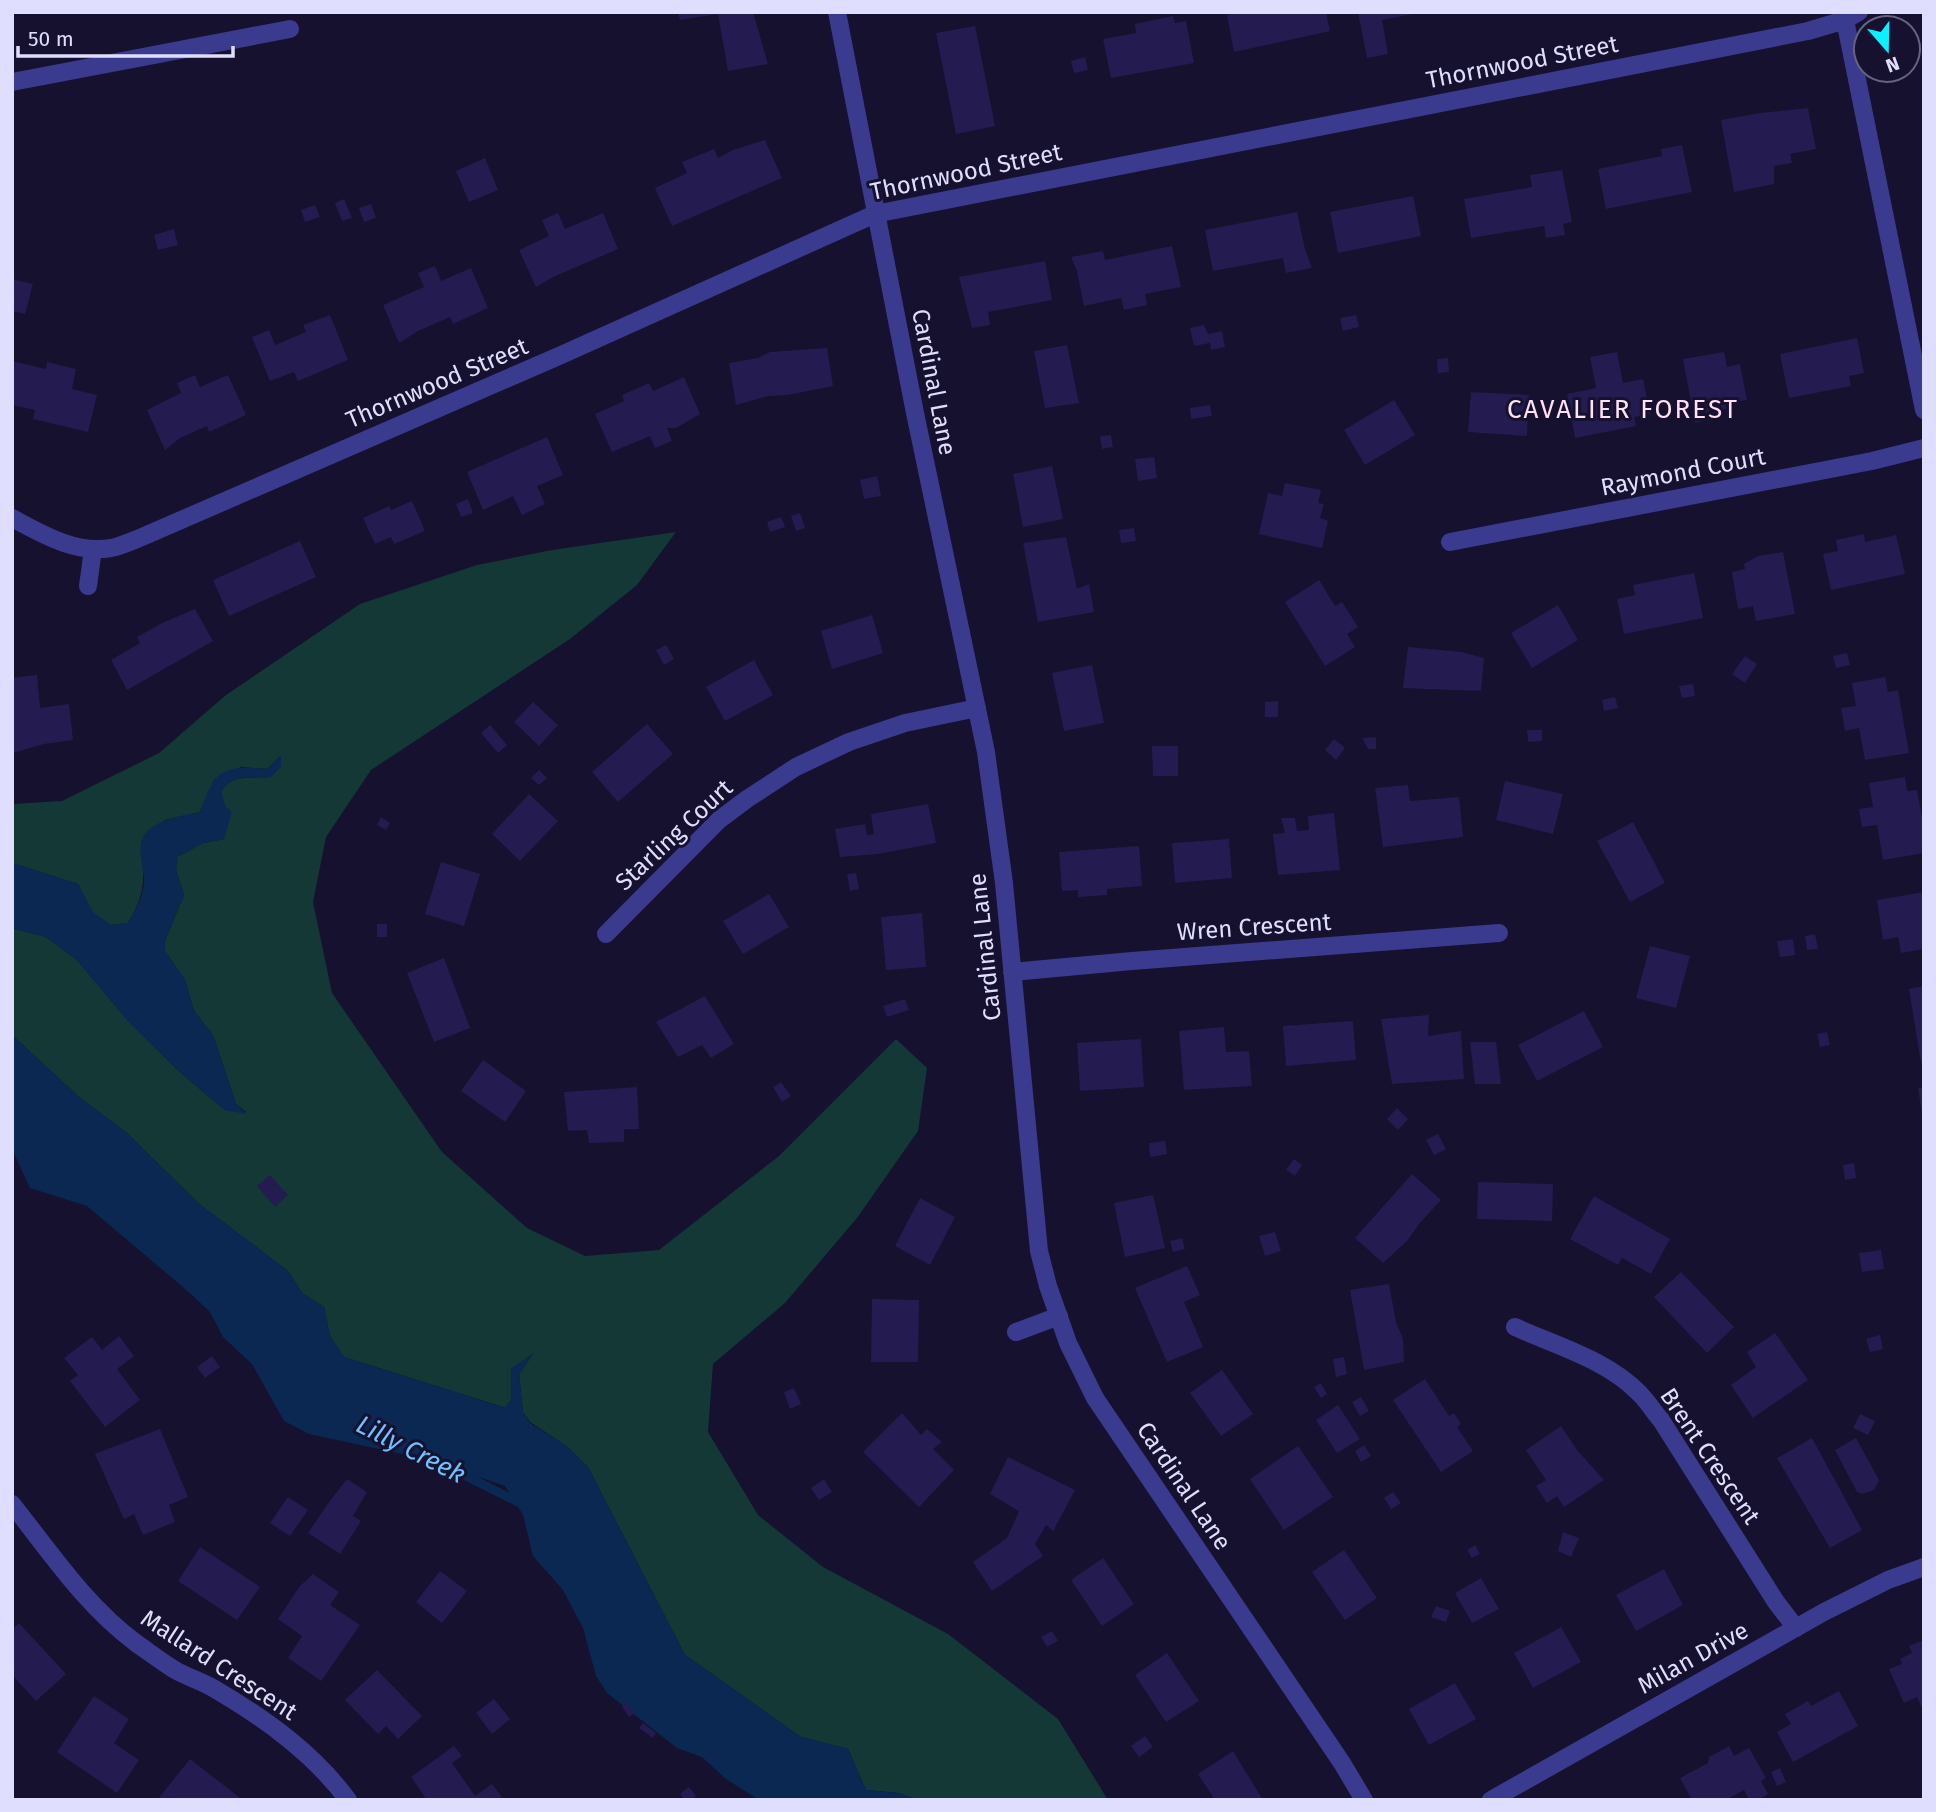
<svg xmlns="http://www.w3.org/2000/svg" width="1936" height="1812" viewBox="0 0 1936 1812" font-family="'Fira Sans',sans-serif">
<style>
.green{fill:#133836}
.water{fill:#0b2853}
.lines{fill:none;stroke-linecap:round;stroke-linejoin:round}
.stream{stroke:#0b2853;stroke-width:9}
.building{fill:#241c50}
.street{stroke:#3a3a8f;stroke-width:18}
.labels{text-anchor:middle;stroke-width:6;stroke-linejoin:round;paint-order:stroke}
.street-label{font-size:24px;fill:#e0deff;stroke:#15112e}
.neighbourhood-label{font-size:26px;letter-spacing:2px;fill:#ffe0f5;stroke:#15112e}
.water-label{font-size:26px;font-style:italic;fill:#6cc1ff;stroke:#15112e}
</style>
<rect width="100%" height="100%" fill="#15112e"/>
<!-- green -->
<path class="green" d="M 676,532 L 637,585 L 570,639 L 371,770 L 326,837 L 313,902 L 332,993 L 442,1152 L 527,1228 L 585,1256 L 659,1250 L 779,1156 L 896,1039 L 927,1068 L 918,1131 L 857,1218 L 785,1303 L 713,1364 L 708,1432 L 758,1515 L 823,1567 L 948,1634 L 1058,1719 L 1108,1800 L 919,1800 L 898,1793 L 866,1790 L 848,1749 L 801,1737 L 685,1655 L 588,1467 L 568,1447 L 530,1422 L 523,1412 L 519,1374 L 533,1354 L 511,1369 L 511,1400 L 506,1408 L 344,1357 L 330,1336 L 324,1307 L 302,1293 L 288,1271 L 198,1203 L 127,1133 L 79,1097 L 12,1035 L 12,928 L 46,937 L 77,960 L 129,1022 L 182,1074 L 225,1110 L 246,1112 L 236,1104 L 213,1035 L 194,1011 L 185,980 L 165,951 L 165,941 L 184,895 L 176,870 L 177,857 L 203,843 L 224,839 L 225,806 L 221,792 C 230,774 253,778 271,777 L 280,756 L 267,769 L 241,767 L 214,780 L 200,812 L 165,820 L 141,843 C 144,878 147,892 128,923 L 111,925 L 93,913 L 78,884 L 12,863 L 12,804 L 62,801 L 159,753 L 226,695 L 360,604 L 477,565 L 552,550 Z"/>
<!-- water -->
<path class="water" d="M 281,755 L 281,767 L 271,777 C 253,778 230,774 221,792 L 225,806 L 232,812 L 224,839 L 203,843 L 177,857 L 176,870 L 184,895 L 165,941 L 165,951 L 185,980 L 194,1011 L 213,1035 L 236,1104 L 247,1114 L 225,1110 L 182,1074 L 129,1022 L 77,960 L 46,937 L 12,928 L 12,863 L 78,884 L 93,912 L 111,925 L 128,923 C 135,911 143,897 144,883 C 145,868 135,846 145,834 C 157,819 182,816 200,812 C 204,802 208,789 214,781 C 226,764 250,768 267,769 Z
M 12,1035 L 79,1097 L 127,1133 L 198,1203 L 288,1271 L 302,1293 L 324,1307 L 330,1336 L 344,1357 L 505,1408 L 511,1400 L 511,1369 L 535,1352 L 519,1374 L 523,1412 L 530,1423 L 568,1447 L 588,1467 L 685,1655 L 801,1737 L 848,1749 L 866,1790 L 898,1793 L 919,1800 L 759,1800 L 726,1779 L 702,1757 L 677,1748 L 607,1693 L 596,1676 L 583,1628 L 563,1590 L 533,1556 L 523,1515 L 505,1486 L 425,1459 L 309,1434 L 284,1421 L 252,1364 L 223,1337 L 210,1312 L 191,1294 L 87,1206 L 30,1188 L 12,1149 Z"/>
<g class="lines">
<!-- stream -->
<path class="stream" d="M 434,1460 L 524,1505"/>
</g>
<!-- building -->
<path class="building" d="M 678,12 L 753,12 L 768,64 L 728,71 L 718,14 L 680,20 Z
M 1238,12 L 1326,12 L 1330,31 L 1234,52 L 1227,15 Z
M 1358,12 L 1413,12 L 1413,14 L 1382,20 L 1388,54 L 1367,58 Z
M 1173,16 L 1175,23 L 1186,21 L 1194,63 L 1111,78 L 1103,39 L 1136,33 L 1135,24 Z
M 975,26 L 995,126 L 956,134 L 936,33 Z
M 1085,57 L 1088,70 L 1074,73 L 1071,61 Z
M 1808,108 L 1816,149 L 1790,154 L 1792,163 L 1774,166 L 1774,184 L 1734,192 L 1721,120 L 1760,113 Z
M 765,140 L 782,178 L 672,226 L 655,188 L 687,173 L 682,162 L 714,149 L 718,158 L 733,150 Z
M 1682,145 L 1692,192 L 1606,209 L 1598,169 L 1662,156 L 1661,149 Z
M 485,158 L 498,190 L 469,202 L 456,171 Z
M 1562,170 L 1572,222 L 1563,224 L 1565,235 L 1546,238 L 1544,226 L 1471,238 L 1464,199 L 1532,187 L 1530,175 Z
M 1413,196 L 1421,236 L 1338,253 L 1330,212 Z
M 344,199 L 352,218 L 342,221 L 335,203 Z
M 371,204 L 376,218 L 364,222 L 359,208 Z
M 315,205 L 320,217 L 305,222 L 301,210 Z
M 1297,212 L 1305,249 L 1312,268 L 1286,273 L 1283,258 L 1213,271 L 1205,230 Z
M 558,213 L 565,229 L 603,213 L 618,249 L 553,277 L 536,287 L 519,250 L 549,236 L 542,220 Z
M 174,229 L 178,245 L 158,250 L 154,235 Z
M 1172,246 L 1181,287 L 1145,294 L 1147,305 L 1124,310 L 1121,298 L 1084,306 L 1077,271 L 1071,257 L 1103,251 L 1105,260 Z
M 1045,261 L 1052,300 L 988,312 L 990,325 L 972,328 L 959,277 Z
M 435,266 L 441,281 L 471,268 L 488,308 L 453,324 L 450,317 L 418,331 L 399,343 L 383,305 L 424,287 L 418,273 Z
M 12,279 L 33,284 L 25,314 L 12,311 Z
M 330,315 L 348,360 L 298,381 L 294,372 L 270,381 L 252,337 L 269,330 L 275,345 L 306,332 L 303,325 Z
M 1356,315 L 1359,327 L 1343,331 L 1340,318 Z
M 1204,325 L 1208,334 L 1222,331 L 1225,347 L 1211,350 L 1210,343 L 1194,346 L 1190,328 Z
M 1857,338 L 1864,373 L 1849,376 L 1851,386 L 1789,398 L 1780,354 Z
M 1067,345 L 1079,403 L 1045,408 L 1034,351 Z
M 827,348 L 833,386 L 788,395 L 768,396 L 736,405 L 729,363 L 758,358 L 770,352 Z
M 1617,352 L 1623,383 L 1643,379 L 1650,414 L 1634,417 L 1636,426 L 1575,438 L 1567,394 L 1596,388 L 1590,357 Z
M 1724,352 L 1727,367 L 1740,364 L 1747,400 L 1733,402 L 1734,408 L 1720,410 L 1722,417 L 1695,423 L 1683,359 Z
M 1448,358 L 1449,372 L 1438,373 L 1437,359 Z
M 12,361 L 46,369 L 47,362 L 76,369 L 72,389 L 97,395 L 88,432 L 33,419 L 35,410 L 12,405 Z
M 195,375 L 200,387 L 228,375 L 246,415 L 209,432 L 207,426 L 180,438 L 165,450 L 147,410 L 181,393 L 177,383 Z
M 684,377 L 700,414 L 676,428 L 667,428 L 672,441 L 655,448 L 650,436 L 612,452 L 595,414 L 624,401 L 622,395 L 649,383 L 653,391 Z
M 1471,392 L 1529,395 L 1527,436 L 1468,432 Z
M 1394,400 L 1415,435 L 1365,465 L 1344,430 Z
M 1210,405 L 1212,416 L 1191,419 L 1190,408 Z
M 1111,435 L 1113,447 L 1102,449 L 1100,436 Z
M 547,437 L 563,475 L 537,486 L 545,504 L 522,515 L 513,496 L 483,510 L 467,472 Z
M 1154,457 L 1157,478 L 1138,481 L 1135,459 Z
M 1052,466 L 1063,519 L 1023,527 L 1013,474 Z
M 877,476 L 881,496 L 864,499 L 860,480 Z
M 1285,483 L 1321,490 L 1318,503 L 1324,504 L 1320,518 L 1328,521 L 1322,548 L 1259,534 L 1268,493 L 1282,496 Z
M 468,499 L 473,513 L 461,517 L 456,504 Z
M 412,501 L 425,531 L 394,544 L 391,537 L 375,544 L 363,518 L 389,506 L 391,510 Z
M 800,513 L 805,528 L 796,531 L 791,516 Z
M 781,517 L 785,527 L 770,532 L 767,522 Z
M 1134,528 L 1136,541 L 1121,543 L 1119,530 Z
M 1864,534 L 1865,542 L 1896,535 L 1905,574 L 1831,590 L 1823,554 L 1838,551 L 1836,540 Z
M 1066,537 L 1077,589 L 1089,584 L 1094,612 L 1038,622 L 1023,543 Z
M 300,541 L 316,577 L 229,616 L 213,580 Z
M 1783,552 L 1795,614 L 1756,621 L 1753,606 L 1738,609 L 1732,572 L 1745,569 L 1744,564 L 1758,556 Z
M 1694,573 L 1703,618 L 1624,634 L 1617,599 L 1635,595 L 1633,585 Z
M 1319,580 L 1335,606 L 1342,602 L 1358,627 L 1347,634 L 1355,647 L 1325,666 L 1285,602 Z
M 1558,605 L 1578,640 L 1532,668 L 1511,633 Z
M 195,609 L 213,641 L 127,690 L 111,660 L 140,643 L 137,637 L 162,623 Z
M 872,615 L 883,653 L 832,669 L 821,631 Z
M 666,645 L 674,659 L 664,665 L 656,650 Z
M 1408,647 L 1462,652 L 1484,658 L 1481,691 L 1403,688 Z
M 1847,653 L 1850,665 L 1836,668 L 1833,656 Z
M 1745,656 L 1757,664 L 1745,683 L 1732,674 Z
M 754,660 L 773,695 L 725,721 L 706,687 Z
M 1092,665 L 1104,723 L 1064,731 L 1052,673 Z
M 37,675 L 40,708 L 69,704 L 73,740 L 44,744 L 13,753 L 12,678 Z
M 1885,677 L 1888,692 L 1898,690 L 1909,753 L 1865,760 L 1859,728 L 1845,731 L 1841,708 L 1856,706 L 1852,683 Z
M 1693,684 L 1695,696 L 1682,698 L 1679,686 Z
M 1615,697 L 1618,708 L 1604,711 L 1602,700 Z
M 1278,701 L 1278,717 L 1265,717 L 1265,702 Z
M 533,702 L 558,725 L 539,746 L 514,722 Z
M 647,724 L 673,754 L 618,802 L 592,772 Z
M 490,725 L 507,745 L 498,753 L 481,733 Z
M 1527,730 L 1542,730 L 1542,741 L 1528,742 Z
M 1376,737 L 1376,749 L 1368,749 L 1362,738 Z
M 1334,739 L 1345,748 L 1336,760 L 1325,750 Z
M 1152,746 L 1178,746 L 1178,776 L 1153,776 Z
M 539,770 L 547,778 L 539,785 L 531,778 Z
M 1905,777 L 1907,791 L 1917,790 L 1924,828 L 1924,853 L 1883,860 L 1877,825 L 1862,827 L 1859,809 L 1873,807 L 1869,783 Z
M 1505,781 L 1563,794 L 1553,834 L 1496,820 Z
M 1408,785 L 1410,801 L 1459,797 L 1463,837 L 1383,847 L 1375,788 Z
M 529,794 L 558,821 L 520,861 L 492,834 Z
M 928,804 L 936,843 L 878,854 L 840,857 L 835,829 L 865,824 L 867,835 L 874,834 L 871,814 Z
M 1334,813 L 1340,870 L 1278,875 L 1273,834 L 1285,833 L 1281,818 L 1295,818 L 1297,831 L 1309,830 L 1308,816 Z
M 381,817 L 390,823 L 386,830 L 377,825 Z
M 1633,822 L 1665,883 L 1630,902 L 1597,841 Z
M 1229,839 L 1232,878 L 1175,883 L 1172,843 Z
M 1139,846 L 1142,886 L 1107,889 L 1107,895 L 1078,897 L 1078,890 L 1062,891 L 1059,852 Z
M 441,862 L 480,874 L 464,926 L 425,914 Z
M 856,873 L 859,889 L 850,891 L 847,874 Z
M 1924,892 L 1924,949 L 1901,953 L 1898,937 L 1883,940 L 1877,900 Z
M 769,894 L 789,927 L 743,954 L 723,921 Z
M 922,913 L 926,967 L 886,970 L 881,917 Z
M 377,924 L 387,924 L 387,937 L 377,937 Z
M 1815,934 L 1818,949 L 1807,950 L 1805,936 Z
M 1793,939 L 1795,955 L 1780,957 L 1777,941 Z
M 1650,946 L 1690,956 L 1676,1008 L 1636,998 Z
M 444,958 L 470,1028 L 434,1042 L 407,973 Z
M 1924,986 L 1924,1062 L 1921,1063 L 1909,989 Z
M 705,996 L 734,1044 L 711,1058 L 702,1045 L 678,1057 L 656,1022 Z
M 905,999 L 909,1010 L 887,1017 L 883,1006 Z
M 1584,1011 L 1603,1047 L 1537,1081 L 1518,1045 Z
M 1429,1015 L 1428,1036 L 1461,1031 L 1464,1079 L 1392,1084 L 1381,1019 Z
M 1353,1021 L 1356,1060 L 1286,1066 L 1283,1026 Z
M 1224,1027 L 1226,1052 L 1249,1051 L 1252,1086 L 1184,1090 L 1179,1031 Z
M 1827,1032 L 1830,1045 L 1820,1047 L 1817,1034 Z
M 1141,1039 L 1144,1087 L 1080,1091 L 1077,1043 Z
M 1470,1042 L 1496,1042 L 1501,1084 L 1475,1084 Z
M 483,1060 L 526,1091 L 505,1122 L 461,1091 Z
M 781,1082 L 791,1096 L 782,1102 L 773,1087 Z
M 637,1087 L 639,1129 L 624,1129 L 624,1142 L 589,1143 L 587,1130 L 568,1131 L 564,1092 Z
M 1924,1087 L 1924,1114 L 1922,1114 L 1918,1088 Z
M 1397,1108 L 1408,1119 L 1398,1130 L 1387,1119 Z
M 1438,1134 L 1446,1149 L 1434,1155 L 1426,1140 Z
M 1165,1141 L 1167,1154 L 1150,1157 L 1149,1143 Z
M 1294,1159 L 1302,1165 L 1295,1176 L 1286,1170 Z
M 1854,1163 L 1856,1178 L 1845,1180 L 1843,1165 Z
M 1412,1174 L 1441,1200 L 1419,1224 L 1407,1241 L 1383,1263 L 1355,1238 Z
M 270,1175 L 288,1195 L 275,1207 L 257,1186 Z
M 1478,1182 L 1553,1184 L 1552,1221 L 1477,1219 Z
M 1153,1195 L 1165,1248 L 1125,1257 L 1114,1203 Z
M 1594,1196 L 1670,1239 L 1651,1274 L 1622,1258 L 1618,1265 L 1570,1239 Z
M 920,1198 L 955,1217 L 930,1265 L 895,1246 Z
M 1275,1232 L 1281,1251 L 1265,1256 L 1259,1236 Z
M 1182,1238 L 1185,1249 L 1173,1252 L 1170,1241 Z
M 1881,1250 L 1884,1269 L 1862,1272 L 1859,1253 Z
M 1187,1266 L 1200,1295 L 1184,1302 L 1203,1347 L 1167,1362 L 1135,1288 Z
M 1681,1272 L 1734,1327 L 1707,1353 L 1654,1297 Z
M 1389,1284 L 1396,1322 L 1403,1339 L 1404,1362 L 1364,1370 L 1350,1290 Z
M 872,1299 L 919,1300 L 918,1362 L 871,1362 Z
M 1775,1333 L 1808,1380 L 1753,1418 L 1731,1385 L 1756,1367 L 1747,1352 Z
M 1880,1335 L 1883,1349 L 1870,1352 L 1866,1339 Z
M 119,1336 L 134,1356 L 117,1369 L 140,1400 L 105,1427 L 70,1381 L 78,1375 L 64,1358 L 92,1337 L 102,1350 Z
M 212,1356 L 220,1367 L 205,1378 L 197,1367 Z
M 1344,1357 L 1347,1374 L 1336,1377 L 1333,1359 Z
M 1222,1370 L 1253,1414 L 1221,1436 L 1190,1393 Z
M 1425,1379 L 1449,1416 L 1454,1413 L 1461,1424 L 1457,1427 L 1473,1451 L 1441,1472 L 1393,1400 Z
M 1321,1383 L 1327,1394 L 1321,1398 L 1314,1387 Z
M 794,1388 L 801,1404 L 790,1409 L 784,1392 Z
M 1361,1397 L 1369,1411 L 1360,1416 L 1352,1402 Z
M 1338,1405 L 1360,1439 L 1337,1453 L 1316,1420 Z
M 902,1413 L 921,1435 L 927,1429 L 942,1442 L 933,1449 L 954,1470 L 919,1507 L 863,1452 Z
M 1860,1414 L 1875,1421 L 1868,1435 L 1853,1428 Z
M 1561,1426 L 1577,1450 L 1604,1480 L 1564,1507 L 1557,1496 L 1547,1503 L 1536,1486 L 1546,1480 L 1526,1450 Z
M 160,1429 L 188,1497 L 169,1505 L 175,1522 L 143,1535 L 134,1514 L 124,1519 L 95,1454 Z
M 1812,1438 L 1862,1530 L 1830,1548 L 1777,1458 Z
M 1856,1438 L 1879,1480 L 1874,1490 L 1863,1494 L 1857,1492 L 1835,1450 Z
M 1364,1445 L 1371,1456 L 1361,1462 L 1355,1451 Z
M 1298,1446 L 1333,1497 L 1284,1530 L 1250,1479 Z
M 1008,1457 L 1075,1490 L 1053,1531 L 1046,1525 L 1035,1544 L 1043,1556 L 992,1591 L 973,1562 L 1007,1538 L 1019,1511 L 990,1494 Z
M 347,1479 L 367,1492 L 353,1516 L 361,1521 L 340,1554 L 308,1533 L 329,1502 Z
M 824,1479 L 832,1492 L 819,1500 L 811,1488 Z
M 1393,1492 L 1401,1503 L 1391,1509 L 1384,1498 Z
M 288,1497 L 308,1510 L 290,1536 L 270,1523 Z
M 1563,1532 L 1579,1538 L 1571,1557 L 1558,1551 Z
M 1475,1545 L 1480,1554 L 1472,1558 L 1467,1550 Z
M 200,1547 L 260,1587 L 237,1620 L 178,1581 Z
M 1344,1550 L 1377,1598 L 1345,1620 L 1312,1572 Z
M 1103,1558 L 1134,1604 L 1102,1626 L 1071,1580 Z
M 1664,1569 L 1683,1605 L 1636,1631 L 1616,1595 Z
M 440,1571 L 467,1591 L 442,1623 L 416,1602 Z
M 313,1574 L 339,1592 L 330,1605 L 360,1625 L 321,1681 L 288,1658 L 302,1636 L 278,1619 L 300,1586 Z
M 1481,1578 L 1499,1609 L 1472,1623 L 1455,1593 Z
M 1436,1606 L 1450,1611 L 1446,1622 L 1431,1617 Z
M 19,1623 L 66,1674 L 36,1701 L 12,1675 L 12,1629 Z
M 1561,1627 L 1581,1662 L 1533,1688 L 1514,1653 Z
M 1052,1631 L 1058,1641 L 1047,1647 L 1041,1637 Z
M 1924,1640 L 1924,1713 L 1917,1697 L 1904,1703 L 1889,1669 L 1902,1664 L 1900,1659 L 1912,1653 L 1909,1646 Z
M 1167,1653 L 1199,1701 L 1166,1722 L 1135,1675 Z
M 377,1670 L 422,1716 L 398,1739 L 386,1726 L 378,1734 L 345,1700 Z
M 1455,1683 L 1476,1719 L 1429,1745 L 1409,1709 Z
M 1839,1691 L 1858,1726 L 1793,1762 L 1777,1732 L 1791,1724 L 1785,1714 L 1808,1701 L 1811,1706 Z
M 94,1696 L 129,1719 L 114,1743 L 139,1760 L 117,1793 L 57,1752 Z
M 494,1699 L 510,1719 L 492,1734 L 476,1713 Z
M 626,1702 L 634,1713 L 629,1717 L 622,1707 Z
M 643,1723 L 656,1733 L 653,1738 L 639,1728 Z
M 1145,1736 L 1153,1747 L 1139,1757 L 1131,1746 Z
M 454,1746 L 462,1756 L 452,1763 L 475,1796 L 492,1784 L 502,1797 L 498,1800 L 427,1800 L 411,1777 Z
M 1729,1746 L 1734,1756 L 1749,1748 L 1766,1778 L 1761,1781 L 1768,1794 L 1758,1800 L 1749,1800 L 1744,1790 L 1726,1800 L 1692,1800 L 1680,1778 L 1708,1763 L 1709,1757 Z
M 1233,1751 L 1263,1800 L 1215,1800 L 1198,1774 Z
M 190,1759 L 243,1800 L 157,1800 Z
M 1780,1768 L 1786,1782 L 1777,1786 L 1771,1772 Z
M 689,1787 L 696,1796 L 691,1800 L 685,1800 L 680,1794 Z"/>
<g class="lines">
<!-- street -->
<path class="street" d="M 837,12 L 915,413 L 986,752 L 1004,883 L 1039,1251 L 1048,1286 L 1068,1343 L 1095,1398 L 1342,1763 L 1364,1800
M 1845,20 L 1924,410
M 12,82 L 290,29
M 12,518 C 42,534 75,554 111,548 C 121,546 132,541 142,537 L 559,356 L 875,214 L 1808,31 L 1845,20 L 1859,12
M 1450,542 L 1872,461 L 1924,448
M 88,586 L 93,549
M 606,934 L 719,820 L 747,799 L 796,767 L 849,742 L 905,723 L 977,708
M 1012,972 L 1132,961 L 1499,933
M 1515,1327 C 1557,1346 1608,1360 1640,1394 C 1648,1402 1654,1412 1661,1420 L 1776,1602 L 1796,1628
M 1016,1332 L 1059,1316
M 12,1504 C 50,1552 86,1606 136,1643 C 149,1652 162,1662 175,1670 C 189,1678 205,1682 218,1691 C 267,1720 314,1754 348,1800
M 1491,1800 L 1824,1612 L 1888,1580 L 1924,1567"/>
</g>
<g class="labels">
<!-- street labels -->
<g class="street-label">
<text transform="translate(1522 62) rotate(-11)" y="8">Thornwood Street</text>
<text transform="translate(966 172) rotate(-12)" y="8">Thornwood Street</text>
<text transform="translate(934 382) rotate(79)" y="8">Cardinal Lane</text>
<text transform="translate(437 383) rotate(-23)" y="8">Thornwood Street</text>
<text transform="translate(1683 472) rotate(-11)" y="8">Raymond Court</text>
<text transform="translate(674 835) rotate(-43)" y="8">Starling Court</text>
<text transform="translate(1254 927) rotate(-4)" y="8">Wren Crescent</text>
<text transform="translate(985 947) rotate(-96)" y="8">Cardinal Lane</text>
<text transform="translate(1710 1456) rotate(56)" y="8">Brent Crescent</text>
<text transform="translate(1184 1486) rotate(56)" y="8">Cardinal Lane</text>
<text transform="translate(1693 1658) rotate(-29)" y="8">Milan Drive</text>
<text transform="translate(219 1665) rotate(33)" y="8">Mallard Crescent</text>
</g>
<!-- neighbourhood labels -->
<g class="neighbourhood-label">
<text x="1623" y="418">CAVALIER FOREST</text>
</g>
<!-- water labels -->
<g class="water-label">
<text transform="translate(411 1449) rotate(27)" y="9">Lilly Creek</text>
</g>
</g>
<!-- border -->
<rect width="1936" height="1812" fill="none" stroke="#e0deff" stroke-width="28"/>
<!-- north arrow -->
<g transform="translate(1887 49) rotate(160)"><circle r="33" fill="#15112e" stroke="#666382" stroke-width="2"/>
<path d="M0-5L12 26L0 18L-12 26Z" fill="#0af0ff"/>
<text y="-10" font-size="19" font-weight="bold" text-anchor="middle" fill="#e0deff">N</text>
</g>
<!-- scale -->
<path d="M18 46v10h215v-10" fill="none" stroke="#e0deff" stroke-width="3.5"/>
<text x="28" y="46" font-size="21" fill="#e0deff" stroke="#15112e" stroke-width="5" paint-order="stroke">50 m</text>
</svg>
